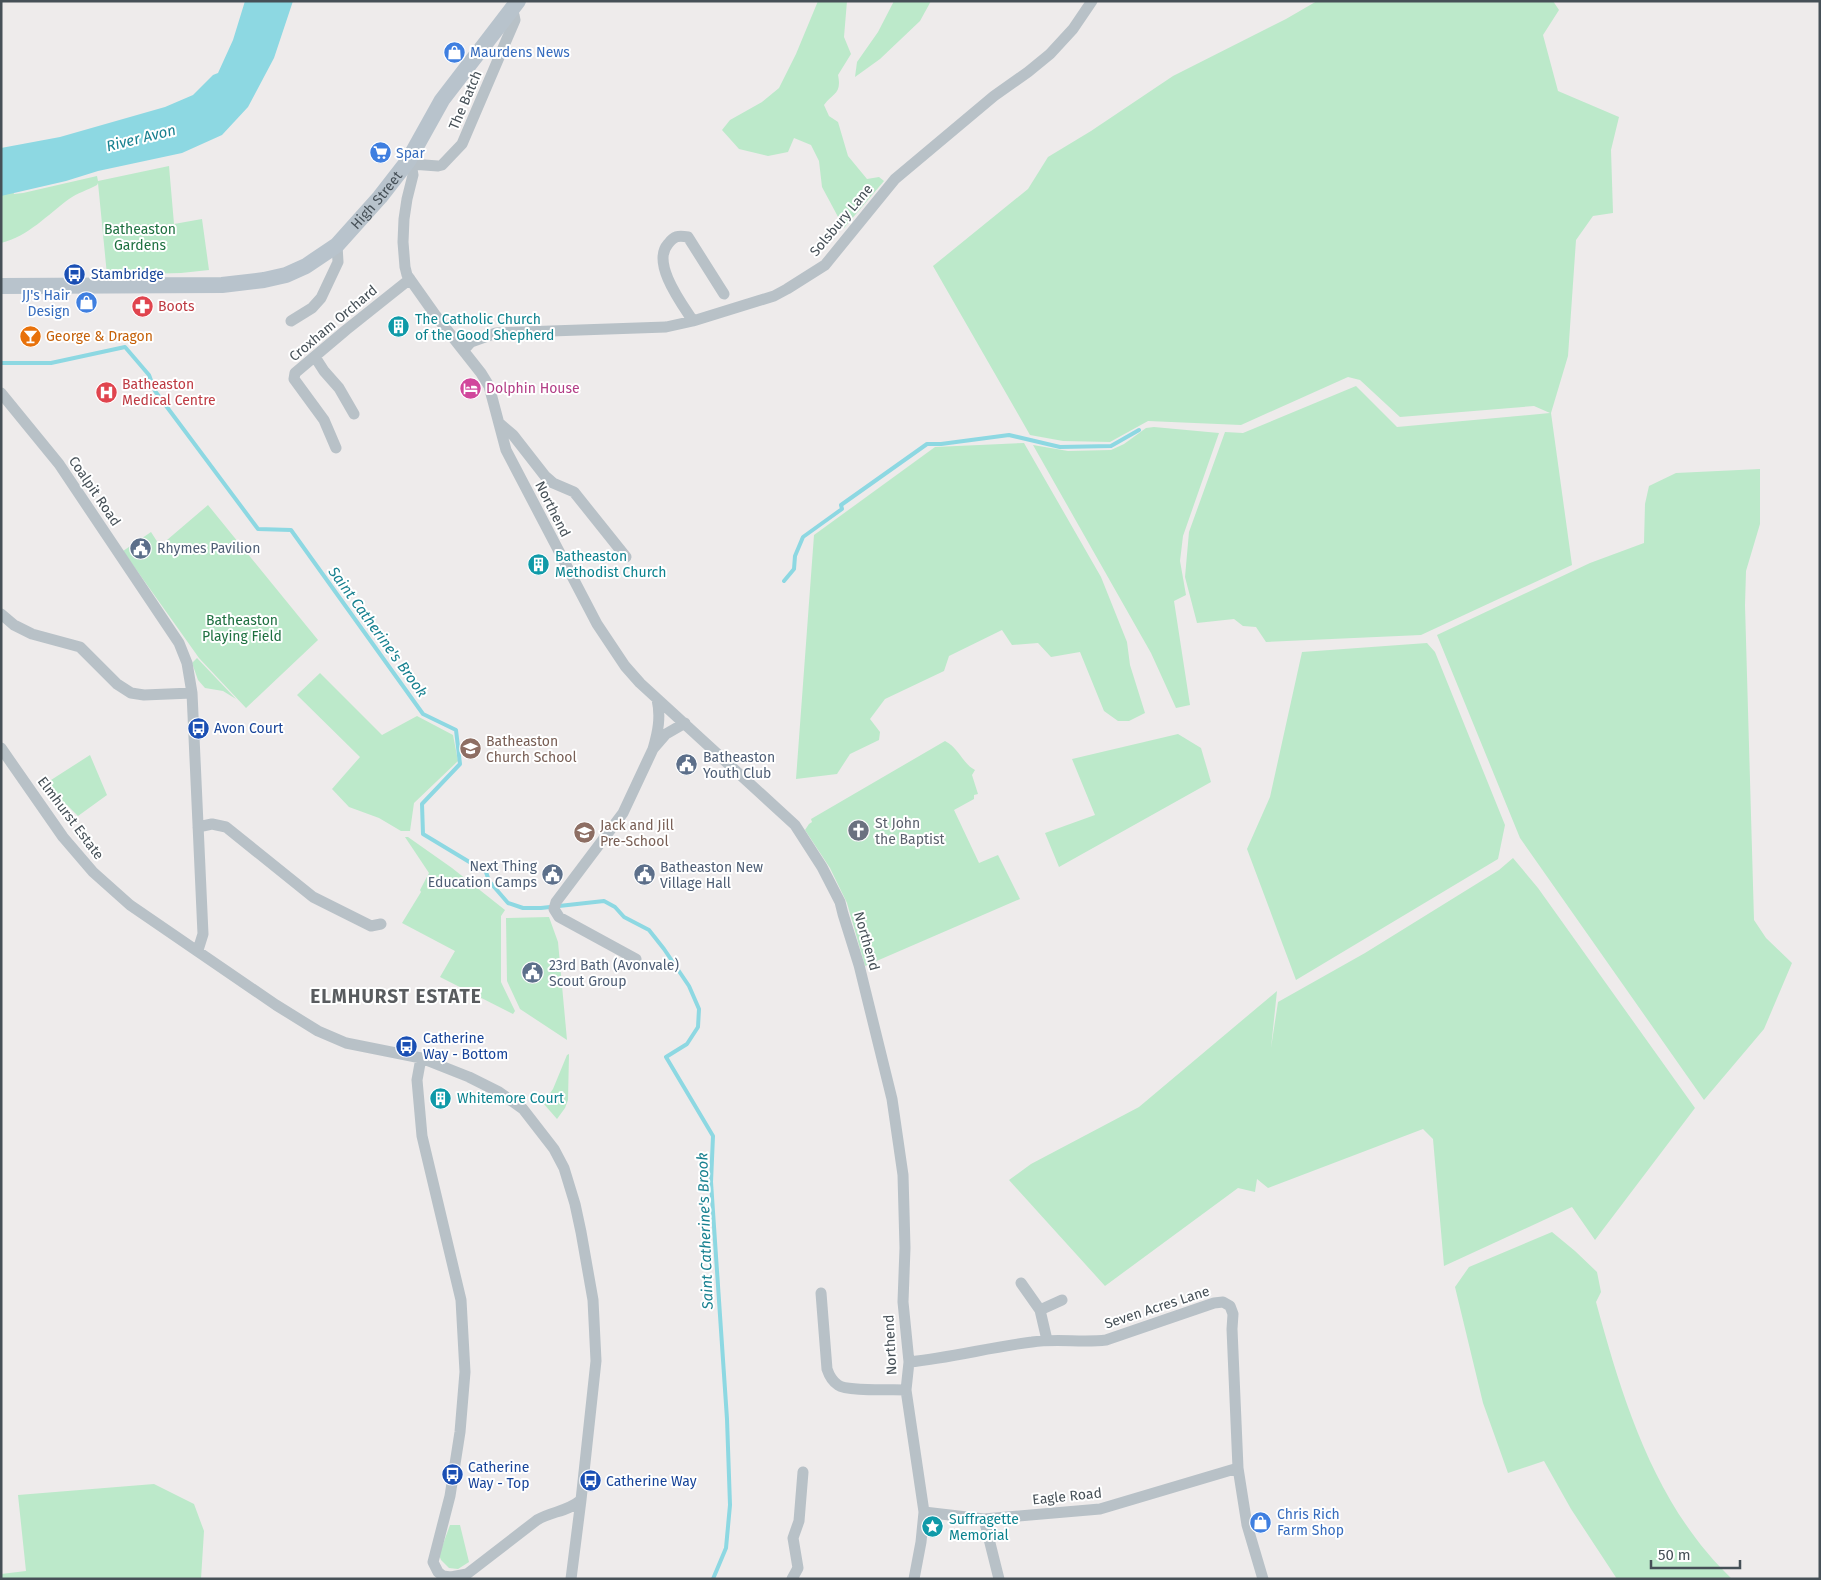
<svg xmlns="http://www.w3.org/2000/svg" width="1821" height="1580" viewBox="0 0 1821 1580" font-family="'Fira Sans',sans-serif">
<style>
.green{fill:#bce9ca}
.water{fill:#8dd8e2}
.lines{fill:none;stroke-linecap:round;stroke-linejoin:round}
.stream{stroke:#8dd8e2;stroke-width:4}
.street{stroke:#b8c1c7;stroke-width:11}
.secondary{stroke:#b8c3cc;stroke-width:16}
.labels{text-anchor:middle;stroke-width:4;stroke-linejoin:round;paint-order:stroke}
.shop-label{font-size:14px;fill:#366cbe;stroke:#fff;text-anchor:start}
.street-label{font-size:14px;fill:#465057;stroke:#fff}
.park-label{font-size:14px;fill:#1e7040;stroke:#fff}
.transit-label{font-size:14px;fill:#164399;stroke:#fff;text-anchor:start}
.health-label{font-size:14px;fill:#be3a42;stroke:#fff;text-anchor:start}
.culture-label{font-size:14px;fill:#0d838f;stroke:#fff;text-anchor:start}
.food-label{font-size:14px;fill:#c56008;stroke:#fff;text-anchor:start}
.hotel-label{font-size:14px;fill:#b23c85;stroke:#fff;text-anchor:start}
.service-label{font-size:14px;fill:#4e5e75;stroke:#fff;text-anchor:start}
.education-label{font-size:14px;fill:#785e54;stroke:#fff;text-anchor:start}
.worship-label{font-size:14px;fill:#5b616d;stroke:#fff;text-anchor:start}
.water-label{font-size:15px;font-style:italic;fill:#188190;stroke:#fff}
.district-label{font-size:19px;font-weight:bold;letter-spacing:1px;fill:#595c5f;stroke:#fff}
</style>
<rect width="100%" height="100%" fill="#eeebeb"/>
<!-- green -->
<path class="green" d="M 818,1 L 847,1 L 844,37 L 851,54 L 838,75 C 842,94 833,93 824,105 L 829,116 L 838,122 L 848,156 L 867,179 L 879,177 L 884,181 L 844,228 L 822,187 L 819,161 L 811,145 L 794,138 L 788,152 L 768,156 L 739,149 L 722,130 L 730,120 L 762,102 L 779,88 L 796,54 Z
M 894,1 L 931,1 L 920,21 L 880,59 L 855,77 L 857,62 L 878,32 Z
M 1317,1 L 1553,1 L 1559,10 L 1543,35 L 1558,91 L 1619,117 L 1611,150 L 1613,213 L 1593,216 L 1576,240 L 1568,356 L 1551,413 L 1572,565 L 1421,635 L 1266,642 L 1256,627 L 1243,626 L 1234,619 L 1197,623 L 1185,577 L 1189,532 L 1225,432 L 1243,433 L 1356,386 L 1397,427 L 1550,413 L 1534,406 L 1400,417 L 1360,380 L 1348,377 L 1241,425 L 1148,421 L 1110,442 L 1063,441 L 1030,435 L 933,266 L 1028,189 L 1048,157 L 1091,131 L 1173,76 L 1286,19 Z
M 169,166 L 174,224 L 202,219 L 209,270 L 181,273 L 107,275 L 98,183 L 97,185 C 88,190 77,193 69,199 C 47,215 29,236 1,243 L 1,188 L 12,188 L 14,194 L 23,193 L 97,176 L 98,181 Z
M 1154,427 L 1219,433 L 1183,536 L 1180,561 L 1186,595 L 1174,601 L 1190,705 L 1176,708 L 1151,653 L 1033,445 L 1068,451 L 1111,450 L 1124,444 L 1146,428 Z
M 1024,443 L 1101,577 L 1127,642 L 1130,665 L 1145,713 L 1129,721 L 1118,721 L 1104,711 L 1080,652 L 1051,657 L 1038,643 L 1012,645 L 1002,630 L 949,656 L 944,671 L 885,699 L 870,719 L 880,732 L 879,740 L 850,754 L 837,774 L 796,779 L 814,535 L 935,447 Z
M 1760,469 L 1760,524 L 1746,571 L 1745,605 L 1754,920 L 1766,938 L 1792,963 L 1764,1029 L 1704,1100 L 1520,838 L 1437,635 L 1590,563 L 1644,543 L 1645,504 L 1649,486 L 1676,473 Z
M 208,505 L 318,640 L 246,708 L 199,658 L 123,551 L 151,532 L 160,546 Z
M 1427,643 L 1435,652 L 1505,825 L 1498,859 L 1296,980 L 1247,849 L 1270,797 L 1302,652 Z
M 197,658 L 236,699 L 223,691 L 205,688 L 198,680 L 192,663 Z
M 320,673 L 382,735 L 417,716 L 453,735 L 458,761 L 414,803 L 410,831 L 401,831 L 379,818 L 349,807 L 332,789 L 360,757 L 297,695 Z
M 1178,734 L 1201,748 L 1211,782 L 1059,867 L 1045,833 L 1095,815 L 1072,759 Z
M 945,741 C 959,748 962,763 975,770 L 972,775 L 978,794 L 974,795 L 974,799 L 954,810 L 979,863 L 998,855 L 1020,899 L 865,966 L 847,903 L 830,868 L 805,830 L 809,824 L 812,822 L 811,819 Z
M 90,755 L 107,795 L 78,816 L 67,805 L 53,798 L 51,780 Z
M 405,837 L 408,837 L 452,868 L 505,910 L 501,916 L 501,982 L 515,1011 L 513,1014 L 440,977 L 455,951 L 402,923 L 421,892 L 420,890 L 429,873 Z
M 1513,858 L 1538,888 L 1695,1108 L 1595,1240 L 1572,1207 L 1444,1266 L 1433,1139 L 1423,1129 L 1268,1188 L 1257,1179 L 1255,1192 L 1238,1188 L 1105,1286 L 1009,1180 L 1031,1164 L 1139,1107 L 1277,991 L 1271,1048 L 1278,1002 L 1365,953 L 1499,870 Z
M 549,917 L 558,942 L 567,1040 L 520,1009 L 507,981 L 506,918 Z
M 569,1054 L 568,1100 L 565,1108 L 557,1119 L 543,1103 L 553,1089 L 567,1055 Z
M 1552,1232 L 1575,1251 L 1597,1272 L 1601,1292 L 1596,1302 C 1623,1401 1655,1506 1732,1579 L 1617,1579 L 1571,1509 L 1544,1461 L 1508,1473 L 1483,1403 L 1455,1287 L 1469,1267 Z
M 154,1484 L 194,1504 L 204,1531 L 201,1579 L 1,1579 L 1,1574 L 26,1571 L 18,1495 Z
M 450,1525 L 460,1525 L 469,1562 L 458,1569 L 449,1568 L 441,1560 L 439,1555 Z"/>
<!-- water -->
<path class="water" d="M 245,1 L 293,1 L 274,58 L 248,107 L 222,135 L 182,153 L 98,171 L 66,181 L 1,196 L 1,148 L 60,137 L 165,107 L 193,95 L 213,75 L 218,73 L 233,40 Z"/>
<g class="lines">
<!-- stream -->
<path class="stream" d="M 1,363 L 51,363 L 125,347 L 149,375 L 155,391 L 258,529 L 291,530 L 423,714 L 456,730 L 460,764 L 422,804 L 423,834 L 486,872 L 489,881 L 508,903 L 523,908 L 541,908 L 604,901 L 615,907 L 624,917 L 649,930 L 664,949 L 689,986 L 699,1009 L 698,1027 L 687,1044 L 666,1057 L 713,1136 L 711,1182 L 727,1419 L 730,1505 L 726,1548 L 713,1579
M 784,581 L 794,569 L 795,556 L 803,537 L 842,509 L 841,505 L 927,444 L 941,444 L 1009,435 L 1060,447 L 1111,446 L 1139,430"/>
<!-- street -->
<path class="street" d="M 408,161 L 411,164 L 413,175 L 407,199 L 404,219 L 403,242 L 405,267 L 407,275 L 436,316 L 481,373 L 489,386 L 506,450 L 597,624 L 625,666 L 640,683 L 795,825 L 822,867 L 840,902 L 843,914 L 859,965 L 892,1099 L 903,1175 L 905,1248 L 903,1302 L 909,1362 L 906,1390 L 924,1512 L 921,1542 L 914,1579
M 411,164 L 438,166 L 442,165 L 462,144 L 515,20 L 514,15 L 510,13
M 291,321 L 312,308 L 321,298 L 338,262 L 337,245
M 693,321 C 682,304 651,263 668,244 C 674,236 678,235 688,237 L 724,294
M 464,350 L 471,342 L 496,333 L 666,327 L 693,321 L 774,296 L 787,289 L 825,265 L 895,179 L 994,96 L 1028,72 L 1050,54 L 1073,29 L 1092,1
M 315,357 L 324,371 L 339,388 L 354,414
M 1,393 L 59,464 L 179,643 L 187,663 L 192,693 L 203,934 L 198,950
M 499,423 L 513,435 L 545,476 L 553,483 L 574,492 L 626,557
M 336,448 L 324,420 L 294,379 L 295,373 L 346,330 L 410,279
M 1,614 L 14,625 L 32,634 L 80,647 L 117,684 L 131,693 L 144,695 L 192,693
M 657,699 C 661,717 658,732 653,749 L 666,734 L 685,723
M 1,748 L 63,837 L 93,872 L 130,905 L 276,1005 L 318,1031 L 346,1043 L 421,1058 L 469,1077 L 499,1092 L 523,1109 L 554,1149 L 564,1168 L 575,1204 L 581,1232 L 593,1300 L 596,1361 L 581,1500 L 571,1579
M 198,827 L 212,824 L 226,827 L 313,897 L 371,926 L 381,924
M 636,959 L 559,917 L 554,909 L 556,902 L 623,813 L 653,749
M 421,1058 L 417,1080 L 422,1136 L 461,1300 L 465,1372 L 460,1432 L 450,1496 L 433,1562 L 438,1572 L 443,1576 L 451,1577 L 467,1574 L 537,1520 C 552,1511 567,1512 581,1500
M 1021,1283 L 1040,1310 L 1047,1340
M 821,1293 L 827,1369 C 829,1375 832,1381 838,1385 C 848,1392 892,1389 906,1390
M 1040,1310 L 1062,1300
M 909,1362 C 950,1358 991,1347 1032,1342 C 1057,1338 1081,1343 1106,1340 L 1214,1303 L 1223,1302 L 1230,1306 L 1233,1314 L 1232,1329 L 1238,1468 L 1247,1525 L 1263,1579
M 924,1512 L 984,1519 L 1100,1509 L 1238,1468
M 984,1519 L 999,1579
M 792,1579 L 798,1568 L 793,1538 L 799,1521 L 803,1472"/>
<!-- secondary -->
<path class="secondary" id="s1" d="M 1,286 L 222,285 L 264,280 L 286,275 L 306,266 L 337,245 L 380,197 L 408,161 L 442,100 L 518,1"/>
</g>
<!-- icons -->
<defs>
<symbol id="shop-disc" viewBox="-11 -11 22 22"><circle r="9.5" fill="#3f7fe0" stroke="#fff"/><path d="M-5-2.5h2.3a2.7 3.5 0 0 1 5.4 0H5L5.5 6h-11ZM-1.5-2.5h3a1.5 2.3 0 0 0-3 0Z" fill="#fff"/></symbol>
<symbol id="supermarket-disc" viewBox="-11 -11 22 22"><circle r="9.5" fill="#3f7fe0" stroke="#fff"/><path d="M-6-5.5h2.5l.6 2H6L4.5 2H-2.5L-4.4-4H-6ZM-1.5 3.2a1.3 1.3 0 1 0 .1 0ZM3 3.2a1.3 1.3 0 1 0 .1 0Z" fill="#fff"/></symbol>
<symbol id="bus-disc" viewBox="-11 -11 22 22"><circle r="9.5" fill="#1a4fb4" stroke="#fff"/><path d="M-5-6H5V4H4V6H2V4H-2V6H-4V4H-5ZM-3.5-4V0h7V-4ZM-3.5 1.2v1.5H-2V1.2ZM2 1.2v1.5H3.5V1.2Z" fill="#fff"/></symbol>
<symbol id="pharmacy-disc" viewBox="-11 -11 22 22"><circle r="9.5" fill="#e0444e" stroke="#fff"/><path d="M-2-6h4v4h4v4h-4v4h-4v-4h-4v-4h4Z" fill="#fff"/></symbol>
<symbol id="building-disc" viewBox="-11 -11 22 22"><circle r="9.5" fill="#0f9aa8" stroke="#fff"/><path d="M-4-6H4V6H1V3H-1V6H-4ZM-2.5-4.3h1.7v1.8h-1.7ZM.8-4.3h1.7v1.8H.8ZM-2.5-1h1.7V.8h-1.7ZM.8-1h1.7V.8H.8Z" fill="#fff"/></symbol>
<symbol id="bar-disc" viewBox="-11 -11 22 22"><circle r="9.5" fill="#e8710a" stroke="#fff"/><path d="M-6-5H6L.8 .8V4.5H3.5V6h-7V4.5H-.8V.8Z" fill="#fff"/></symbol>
<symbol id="hotel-disc" viewBox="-11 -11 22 22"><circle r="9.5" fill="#d1479c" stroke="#fff"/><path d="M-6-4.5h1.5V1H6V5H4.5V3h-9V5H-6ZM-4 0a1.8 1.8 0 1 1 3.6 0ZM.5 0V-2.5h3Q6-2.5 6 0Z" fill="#fff"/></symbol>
<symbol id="hospital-disc" viewBox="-11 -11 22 22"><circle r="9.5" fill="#e0444e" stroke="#fff"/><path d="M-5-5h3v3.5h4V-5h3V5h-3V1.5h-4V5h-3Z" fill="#fff"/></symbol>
<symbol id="civic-disc" viewBox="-11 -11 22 22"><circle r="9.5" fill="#5c6f8a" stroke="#fff"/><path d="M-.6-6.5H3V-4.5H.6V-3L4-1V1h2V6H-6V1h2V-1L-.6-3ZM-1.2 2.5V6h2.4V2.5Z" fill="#fff"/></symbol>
<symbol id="school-disc" viewBox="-11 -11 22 22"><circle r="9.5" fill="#8d6e63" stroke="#fff"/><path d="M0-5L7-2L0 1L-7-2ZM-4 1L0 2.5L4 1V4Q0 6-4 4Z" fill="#fff"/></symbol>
<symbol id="church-disc" viewBox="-11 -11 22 22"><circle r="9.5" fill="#6b7280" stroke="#fff"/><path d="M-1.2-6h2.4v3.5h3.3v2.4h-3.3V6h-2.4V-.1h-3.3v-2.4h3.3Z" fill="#fff"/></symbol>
<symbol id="sight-disc" viewBox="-11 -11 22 22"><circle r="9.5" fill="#0f9aa8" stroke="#fff"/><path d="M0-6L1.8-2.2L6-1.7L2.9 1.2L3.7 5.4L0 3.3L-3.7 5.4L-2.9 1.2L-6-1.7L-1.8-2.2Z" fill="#fff"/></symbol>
</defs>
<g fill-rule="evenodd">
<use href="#shop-disc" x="442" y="40" width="25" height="25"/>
<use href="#supermarket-disc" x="368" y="140" width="25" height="25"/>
<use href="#bus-disc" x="62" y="262" width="25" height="25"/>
<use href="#shop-disc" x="74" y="290" width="25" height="25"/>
<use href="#pharmacy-disc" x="130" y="294" width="25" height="25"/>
<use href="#building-disc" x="386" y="314" width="25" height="25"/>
<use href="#bar-disc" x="18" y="324" width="25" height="25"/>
<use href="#hotel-disc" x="458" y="376" width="25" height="25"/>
<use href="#hospital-disc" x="94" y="380" width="25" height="25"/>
<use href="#civic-disc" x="128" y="536" width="25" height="25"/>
<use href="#building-disc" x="526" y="552" width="25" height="25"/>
<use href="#bus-disc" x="186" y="716" width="25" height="25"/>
<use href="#school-disc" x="458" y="736" width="25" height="25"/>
<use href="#civic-disc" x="674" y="752" width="25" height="25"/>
<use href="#church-disc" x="846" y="818" width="25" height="25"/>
<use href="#school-disc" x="572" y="820" width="25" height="25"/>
<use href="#civic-disc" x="540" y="862" width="25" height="25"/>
<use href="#civic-disc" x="632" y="862" width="25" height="25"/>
<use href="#civic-disc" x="520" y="960" width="25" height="25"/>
<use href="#bus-disc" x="394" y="1034" width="25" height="25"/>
<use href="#building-disc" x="428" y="1086" width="25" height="25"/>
<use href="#bus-disc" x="440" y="1462" width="25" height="25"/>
<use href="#bus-disc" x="578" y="1468" width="25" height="25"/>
<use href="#shop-disc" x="1248" y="1510" width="25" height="25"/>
<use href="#sight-disc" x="920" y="1514" width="25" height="25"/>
</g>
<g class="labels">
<!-- shop labels -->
<g class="shop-label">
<text x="470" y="57">Maurdens News</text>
<text x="396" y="158">Spar</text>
<text x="70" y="300" text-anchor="end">JJ's Hair<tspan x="70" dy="16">Design</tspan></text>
<text x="1277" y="1519">Chris Rich<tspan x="1277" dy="16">Farm Shop</tspan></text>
</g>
<!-- street labels -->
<g class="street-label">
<text transform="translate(465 100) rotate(-67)" y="5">The Batch</text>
<text dy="5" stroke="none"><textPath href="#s1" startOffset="405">High Street</textPath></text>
<text transform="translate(841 220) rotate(-50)" y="5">Solsbury Lane</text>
<text transform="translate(333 323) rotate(-40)" y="5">Croxham Orchard</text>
<text transform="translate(95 491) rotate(56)" y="5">Coalpit Road</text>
<text transform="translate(553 509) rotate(63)" y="5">Northend</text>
<text transform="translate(71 818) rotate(53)" y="5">Elmhurst Estate</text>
<text transform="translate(867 941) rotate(74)" y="5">Northend</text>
<text transform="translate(1157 1307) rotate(-18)" y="5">Seven Acres Lane</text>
<text transform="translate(890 1345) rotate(-93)" y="5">Northend</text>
<text transform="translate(1067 1496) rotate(-6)" y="5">Eagle Road</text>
</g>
<!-- park labels -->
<g class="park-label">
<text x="140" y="234">Batheaston<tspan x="140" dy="16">Gardens</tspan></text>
<text x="242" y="625">Batheaston<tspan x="242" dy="16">Playing Field</tspan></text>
</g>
<!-- transit labels -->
<g class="transit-label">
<text x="91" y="279">Stambridge</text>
<text x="214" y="733">Avon Court</text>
<text x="423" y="1043">Catherine<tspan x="423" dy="16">Way - Bottom</tspan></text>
<text x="468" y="1472">Catherine<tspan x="468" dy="16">Way - Top</tspan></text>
<text x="606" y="1486">Catherine Way</text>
</g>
<!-- health labels -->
<g class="health-label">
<text x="158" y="311">Boots</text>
<text x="122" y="389">Batheaston<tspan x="122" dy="16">Medical Centre</tspan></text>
</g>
<!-- culture labels -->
<g class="culture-label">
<text x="415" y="324">The Catholic Church<tspan x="415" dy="16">of the Good Shepherd</tspan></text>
<text x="555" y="561">Batheaston<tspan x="555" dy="16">Methodist Church</tspan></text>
<text x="457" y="1103">Whitemore Court</text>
<text x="949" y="1524">Suffragette<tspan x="949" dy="16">Memorial</tspan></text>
</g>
<!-- food labels -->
<g class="food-label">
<text x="46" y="341">George &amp; Dragon</text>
</g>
<!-- hotel labels -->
<g class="hotel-label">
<text x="486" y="393">Dolphin House</text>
</g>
<!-- service labels -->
<g class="service-label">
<text x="157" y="553">Rhymes Pavilion</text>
<text x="703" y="762">Batheaston<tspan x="703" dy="16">Youth Club</tspan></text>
<text x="537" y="871" text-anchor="end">Next Thing<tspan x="537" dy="16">Education Camps</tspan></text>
<text x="660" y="872">Batheaston New<tspan x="660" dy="16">Village Hall</tspan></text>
<text x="549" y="970">23rd Bath (Avonvale)<tspan x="549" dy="16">Scout Group</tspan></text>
</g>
<!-- education labels -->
<g class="education-label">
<text x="486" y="746">Batheaston<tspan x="486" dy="16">Church School</tspan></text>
<text x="600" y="830">Jack and Jill<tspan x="600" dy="16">Pre-School</tspan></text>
</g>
<!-- worship labels -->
<g class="worship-label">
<text x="875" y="828">St John<tspan x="875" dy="16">the Baptist</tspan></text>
</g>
<!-- water labels -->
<g class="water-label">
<text transform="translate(141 138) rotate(-14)" y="5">River Avon</text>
<text transform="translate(378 632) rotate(54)" y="5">Saint Catherine's Brook</text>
<text transform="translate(705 1231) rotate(-92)" y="5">Saint Catherine's Brook</text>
</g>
<!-- district labels -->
<g class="district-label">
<text x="396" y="1003">ELMHURST ESTATE</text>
</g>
</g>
<!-- border -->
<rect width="1821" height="1580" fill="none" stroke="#465057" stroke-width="5"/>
<!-- scale -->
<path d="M1651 1560v8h89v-8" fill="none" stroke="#465057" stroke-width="2.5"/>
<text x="1658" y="1560" font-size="15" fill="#465057" stroke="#ffffff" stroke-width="4" paint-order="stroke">50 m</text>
</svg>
